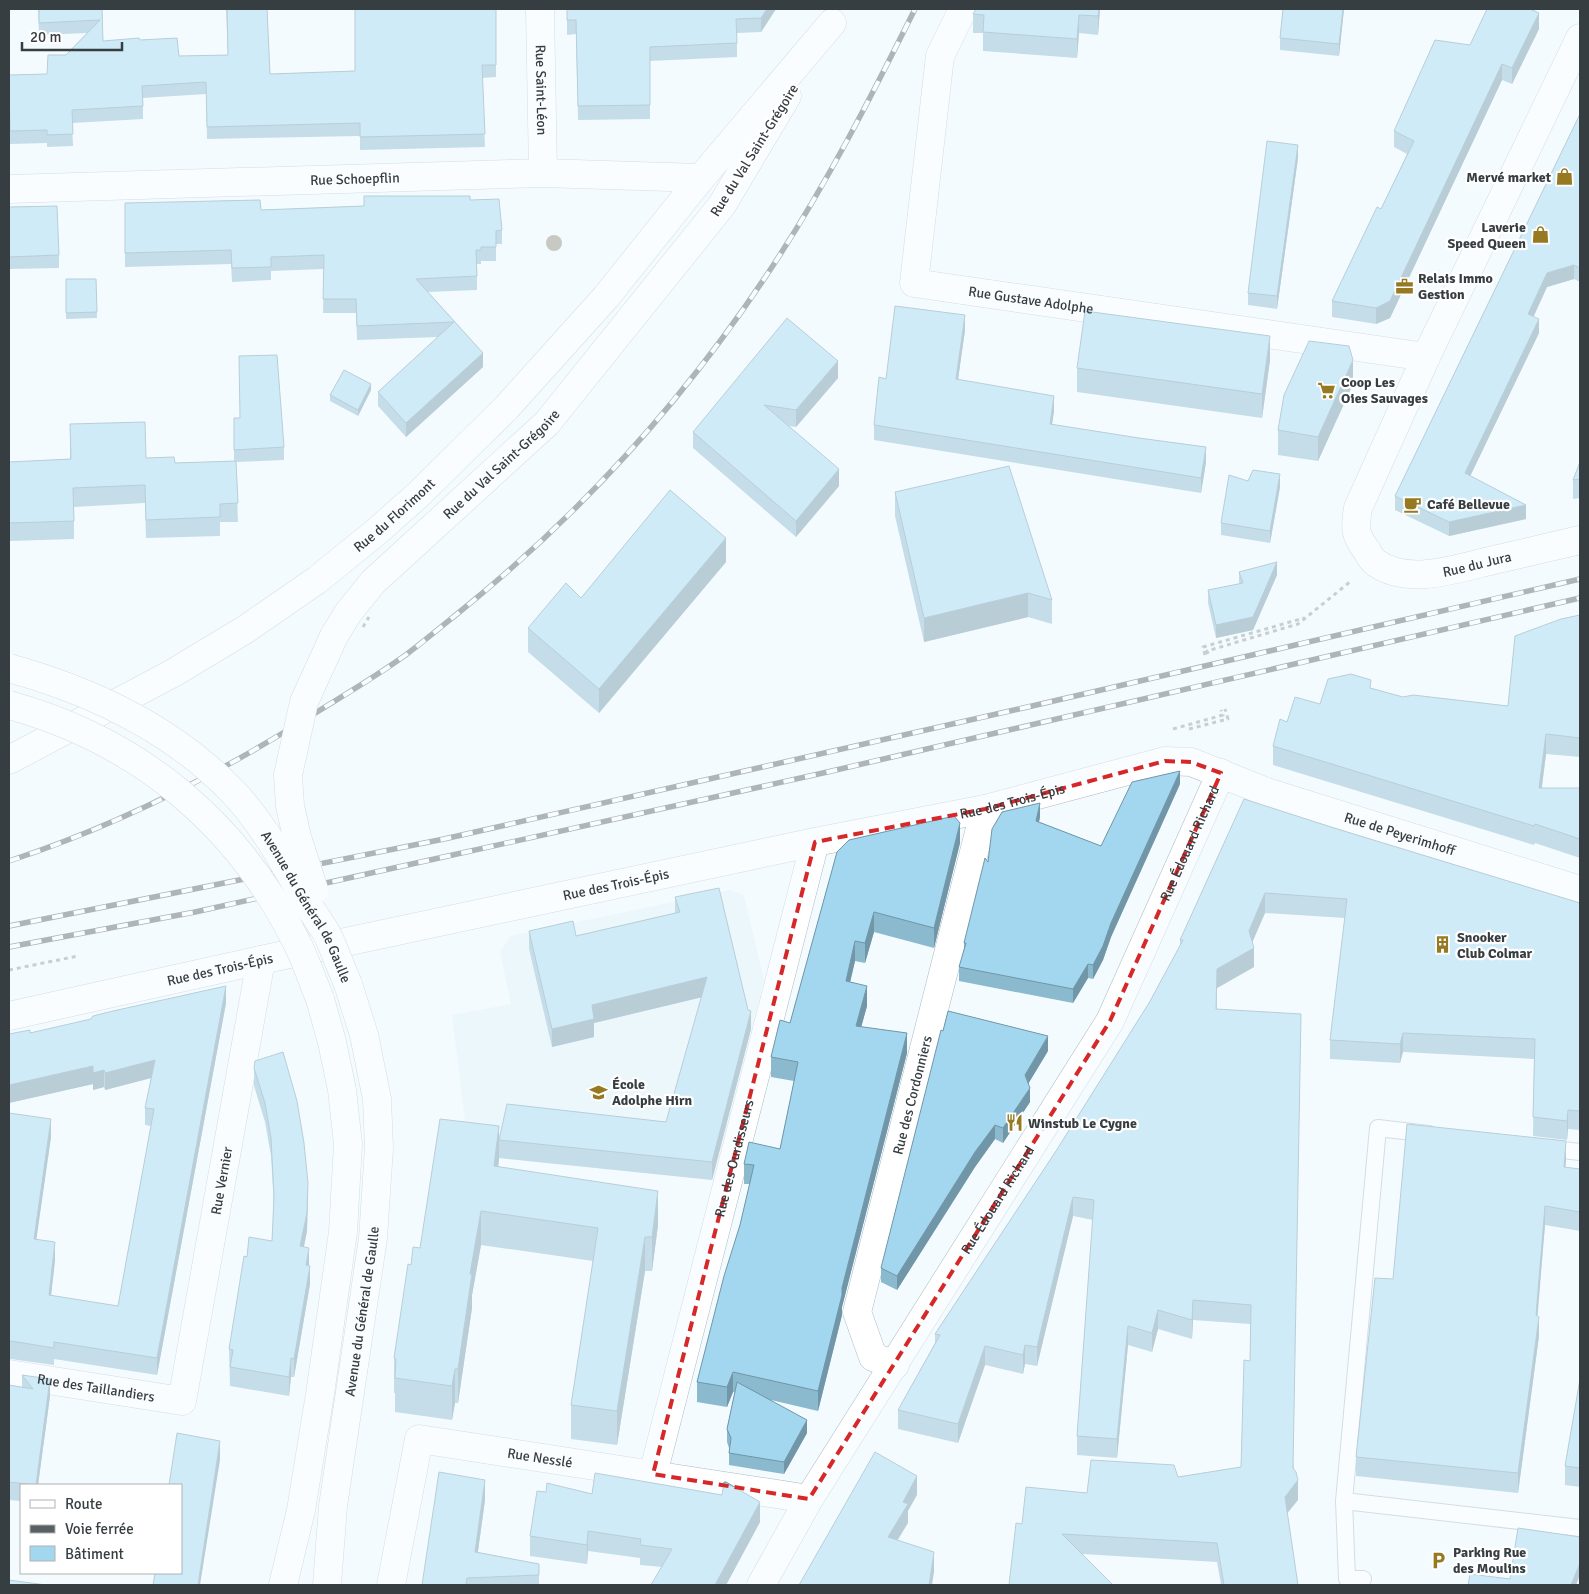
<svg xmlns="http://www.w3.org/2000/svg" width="1589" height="1594" viewBox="0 0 1589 1594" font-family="Signika,sans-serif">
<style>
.built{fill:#e2f2f9}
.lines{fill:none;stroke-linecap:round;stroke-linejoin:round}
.lane-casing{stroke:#a9bac2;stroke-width:18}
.street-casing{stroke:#a9bac2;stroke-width:29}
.secondary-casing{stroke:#a9bac2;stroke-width:29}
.path{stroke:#939a9d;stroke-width:3;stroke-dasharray:4 4;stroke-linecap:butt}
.lane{stroke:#fff;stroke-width:16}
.street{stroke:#fff;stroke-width:28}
.secondary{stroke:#fff;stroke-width:28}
.rail-casing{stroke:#596063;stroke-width:5.5}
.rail{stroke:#fff;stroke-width:4;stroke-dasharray:11;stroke-linecap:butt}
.secondary-bridge-casing{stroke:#a9bac2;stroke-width:29;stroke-linecap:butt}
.path-bridge{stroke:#939a9d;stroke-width:3;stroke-dasharray:4 4;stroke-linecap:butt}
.secondary-bridge{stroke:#fff;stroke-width:28}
.tree{fill:#908d79}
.wall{fill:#8bb9ce}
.shaded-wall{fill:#7196a7}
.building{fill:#a2d7ef;stroke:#7196a7}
.marked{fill:none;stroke:#d62828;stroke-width:4;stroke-dasharray:10 6;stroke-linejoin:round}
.labels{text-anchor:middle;stroke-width:4.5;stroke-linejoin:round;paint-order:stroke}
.street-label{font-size:14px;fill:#373e41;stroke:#fff}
.poi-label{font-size:14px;font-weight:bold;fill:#373e41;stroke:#fff;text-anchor:start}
</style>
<rect width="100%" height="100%" fill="#f4fbff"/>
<!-- built -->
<path class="built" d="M 730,890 L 744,895 L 764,980 L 713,1180 L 469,1155 L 452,1015 L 511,1004 L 500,952 L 510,936 Z"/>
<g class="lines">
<defs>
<path id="lane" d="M 1545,1148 L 1580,1152
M 1344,1501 L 1580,1528
M 1363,1579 L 1347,1579 L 1344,1501 L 1378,1128 L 1429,1134"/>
<g id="street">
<path id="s1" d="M 540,9 L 543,173"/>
<path id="s2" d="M 963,9 L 940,56 L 914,283 L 1426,357"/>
<path id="s3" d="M 1580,38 L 1426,357 L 1358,508 C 1355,528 1354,534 1367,551 C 1369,555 1372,560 1376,563 C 1411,587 1461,567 1498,559 C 1526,553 1553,546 1580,540"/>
<path id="s4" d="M 9,189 L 543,173 L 701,178"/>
<path id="s5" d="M 9,1016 L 261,960 L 815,842 L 985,809 L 1165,761 L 1191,762 L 1267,792 L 1580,890"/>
<path id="s6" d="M 895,1365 L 873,1357 L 857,1312 L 985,809"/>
<path id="s7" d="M 9,1374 L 182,1401 L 261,960"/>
<path id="s8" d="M 653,1474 L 815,842"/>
<path id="s9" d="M 391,1585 L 419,1439 L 809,1499"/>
<path id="s10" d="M 761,1585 L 809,1499 L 1110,1021 L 1221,773"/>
</g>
<g id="secondary">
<path id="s11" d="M 334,636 L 348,613 L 373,582 L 547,423 L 722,205 L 787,96"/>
<path id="s12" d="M 9,760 L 175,672 L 246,629 L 317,580 L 375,533 L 419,494 L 507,407 L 606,297 L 701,178 L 832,23"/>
<path d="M 283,1585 L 301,1510 L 320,1394 L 343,1232 L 348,1144 L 342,1090 L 332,1042 L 320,999"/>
<path id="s13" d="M 327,1585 L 333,1506 L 373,1238 L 379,1148 L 377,1099 L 364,1035 L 348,984"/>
</g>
</defs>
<!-- lane casing -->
<use href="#lane" class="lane-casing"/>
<!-- street casing -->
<use href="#street" class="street-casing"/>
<!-- secondary casing -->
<use href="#secondary" class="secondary-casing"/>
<!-- path -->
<path class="path" d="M 1208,654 L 1207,651 L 1298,624 L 1351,581
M 1205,655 L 1203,647 L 1304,618
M 1173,729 L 1223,715 L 1221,710
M 1189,729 L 1228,719 L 1225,709
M 9,970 L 78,956"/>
<!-- lane -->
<use href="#lane" class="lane"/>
<!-- street -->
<use href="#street" class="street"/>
<!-- secondary -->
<use href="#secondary" class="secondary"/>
<defs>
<path id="rail" d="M 9,861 C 113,827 211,778 304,720 C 339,698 374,678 407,654 C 424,641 441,627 457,614 C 579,516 686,398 772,267 C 826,185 871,97 915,9
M 9,926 L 444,839 L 1032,706 L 1580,579
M 9,947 L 195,912 L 448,856 L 823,773 L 1580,598"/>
</defs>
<!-- rail casing -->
<use href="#rail" class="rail-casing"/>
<!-- rail -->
<use href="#rail" class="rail"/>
<defs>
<g id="secondary-bridge">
<path id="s14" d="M 9,668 C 92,691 174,730 234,793 C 264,825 284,863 305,900 C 312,912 321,923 328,936 C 335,951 341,968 348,984"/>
<path d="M 9,705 C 140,741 240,825 299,947 C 307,964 313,982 320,999"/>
<path d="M 314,890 L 297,837 L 290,806 L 288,775 L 304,702 L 334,636"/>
</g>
</defs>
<!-- secondary-bridge casing -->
<use href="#secondary-bridge" class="secondary-bridge-casing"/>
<!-- path-bridge -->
<path class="path-bridge" d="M 363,627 L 369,617"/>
<!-- secondary-bridge -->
<use href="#secondary-bridge" class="secondary-bridge"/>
</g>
<!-- trees -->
<circle class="tree" cx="554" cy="243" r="8"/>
<!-- wall -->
<path class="wall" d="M 38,9 L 102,9 L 103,41 L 140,40 L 179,56 L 228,55 L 226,9 L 267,9 L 270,74 L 355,71 L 496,9 L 496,77 L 482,78 L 485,147 L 360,150 L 360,136 L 207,139 L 206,94 L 143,98 L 143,119 L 72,123 L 73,146 L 47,147 L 47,143 L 10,144 L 9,95 L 47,74 L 87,33 L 39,35 Z
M 567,9 L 776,9 L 761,32 L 737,33 L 737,57 L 650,61 L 650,119 L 578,120 L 576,34 L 567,35 Z
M 976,9 L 1100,9 L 1098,35 L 1079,33 L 1077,58 L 983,51 L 983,33 L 973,33 L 973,14 Z
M 1283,9 L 1344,9 L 1339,56 L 1280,50 L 1280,38 Z
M 1539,29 L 1512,84 L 1502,80 L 1390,318 L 1376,324 L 1332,317 L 1332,301 L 1381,209 L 1407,154 L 1394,147 L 1394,131 L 1470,45 Z
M 1580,114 L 1580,282 L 1574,279 L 1547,287 L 1534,316 L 1539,333 L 1470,476 L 1526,519 L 1449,536 L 1395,510 L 1395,496 Z
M 1298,158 L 1277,309 L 1248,305 L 1248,293 Z
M 470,200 L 502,230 L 502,244 L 496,244 L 496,261 L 481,261 L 481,264 L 477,264 L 477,290 L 428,292 L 483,353 L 483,367 L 406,437 L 378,406 L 378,392 L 438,337 L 357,340 L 356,313 L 323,313 L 324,269 L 271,271 L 271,280 L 232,282 L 231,264 L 125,267 L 125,203 L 261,210 L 364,206 Z
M 9,207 L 59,255 L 59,268 L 9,269 Z
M 66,279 L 96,279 L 97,318 L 66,319 Z
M 965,330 L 958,379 L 1054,411 L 1052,424 L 1206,462 L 1201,493 L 874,440 L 874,425 L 886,379 Z
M 1270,360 L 1262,418 L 1077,392 L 1077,368 Z
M 838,378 L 796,427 L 788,426 L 839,486 L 796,537 L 693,448 L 693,432 Z
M 1353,384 L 1318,461 L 1278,455 L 1278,430 Z
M 371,390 L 358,416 L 330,401 L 330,395 Z
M 234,418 L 284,447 L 284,460 L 236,462 L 238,522 L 220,522 L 220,536 L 146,538 L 145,503 L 74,507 L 74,539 L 9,541 L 9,462 L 70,459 L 70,424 L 146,458 L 175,463 L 234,461 Z
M 1580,479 L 1580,498 L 1573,499 L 1573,480 Z
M 1248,481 L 1280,487 L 1270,543 L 1221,535 L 1221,523 Z
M 895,492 L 1052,600 L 1052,624 L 1028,617 L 924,642 L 895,516 Z
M 726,562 L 599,713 L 528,652 L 528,628 L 581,598 Z
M 1239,572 L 1277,575 L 1253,630 L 1216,638 L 1208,603 L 1208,590 L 1239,584 Z
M 1580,615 L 1580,757 L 1546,754 L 1542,788 L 1580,788 L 1580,858 L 1535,843 L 1534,845 L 1273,765 L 1273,746 L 1287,722 L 1320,704 L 1371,688 L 1403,697 L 1508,706 Z
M 1180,784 L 1111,937 L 1103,960 L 1093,979 L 1088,978 L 1073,1003 L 959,981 L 959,967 L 964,951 L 964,943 L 988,862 L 1040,817 L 1039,822 L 1101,846 Z
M 1334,828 L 1580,903 L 1580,1130 L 1568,1129 L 1567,1140 L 1533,1136 L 1534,1059 L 1403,1052 L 1400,1063 L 1330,1059 L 1330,1040 L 1345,918 L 1265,913 L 1252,942 L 1254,967 L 1217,988 L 1217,1009 L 1294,1468 L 1298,1500 L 1287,1513 L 1298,1585 L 1221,1585 L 1217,1562 L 1082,1554 L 1022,1524 L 1087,1493 L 1178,1477 L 1241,1467 L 1250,1361 L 1250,1324 L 1193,1320 L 1192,1339 L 1158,1329 L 1152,1352 L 1128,1345 L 1117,1458 L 1077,1455 L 1077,1436 L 1093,1220 L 1073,1216 L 1037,1366 L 1025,1364 L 1023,1374 L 985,1365 L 958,1443 L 898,1429 L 898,1410 L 935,1343 L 935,1334 L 1056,1151 L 1149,1003 L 1180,946 L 1180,940 Z
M 960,843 L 934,948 L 874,932 L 865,963 L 855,961 L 850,982 L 867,1006 L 861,1027 L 907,1053 L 842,1307 L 842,1315 L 818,1411 L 771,1400 L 807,1433 L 784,1474 L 729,1465 L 729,1448 L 727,1442 L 727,1429 L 735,1392 L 733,1392 L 727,1407 L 697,1402 L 697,1382 L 740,1225 L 750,1184 L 744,1184 L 744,1164 L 780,1149 L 794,1081 L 771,1077 L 771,1057 L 790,1023 L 837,852 Z
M 675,897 L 751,1029 L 712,1180 L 499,1158 L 498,1166 L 658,1225 L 652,1271 L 645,1271 L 617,1445 L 571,1439 L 571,1405 L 593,1261 L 481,1245 L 472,1295 L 472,1308 L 458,1403 L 455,1403 L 452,1420 L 395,1412 L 395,1393 L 394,1393 L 394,1358 L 411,1265 L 420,1248 L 499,1138 L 666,1122 L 702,997 L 594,1023 L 594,1037 L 552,1047 L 529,949 L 529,931 L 576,936 L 675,913 Z
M 226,1003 L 157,1375 L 54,1359 L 54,1365 L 11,1359 L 9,1359 L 9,1113 L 51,1137 L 36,1239 L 55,1260 L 51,1296 L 118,1306 L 151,1126 L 145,1125 L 145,1108 L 151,1078 L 105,1090 L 104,1087 L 93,1090 L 93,1084 L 9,1103 L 9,1034 L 30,1033 Z
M 1048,1051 L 1028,1084 L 1030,1102 L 1003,1143 L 995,1139 L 975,1167 L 897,1290 L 881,1282 L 881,1268 Z
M 254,1068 L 308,1202 L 307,1231 L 304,1247 L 309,1266 L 310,1284 L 294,1377 L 291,1377 L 289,1396 L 230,1386 L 229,1349 L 247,1257 L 272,1241 L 274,1206 L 271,1156 L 265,1122 L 254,1086 Z
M 1566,1160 L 1565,1167 L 1580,1169 L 1580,1231 L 1545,1225 L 1537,1316 L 1539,1336 L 1518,1493 L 1356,1476 L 1356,1457 L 1393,1279 Z
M 22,1375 L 50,1396 L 38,1485 L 21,1485 L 21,1501 L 9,1500 L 9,1385 L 22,1387 Z
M 1580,1379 L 1580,1487 L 1565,1485 L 1565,1466 Z
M 546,1492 L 592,1494 L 760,1522 L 726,1585 L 651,1585 L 662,1567 L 640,1565 L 640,1558 L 588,1551 L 587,1564 L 530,1556 L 530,1536 Z
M 485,1500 L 478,1552 L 539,1564 L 539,1585 L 422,1585 Z"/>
<!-- shaded-wall -->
<path class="shaded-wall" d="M 767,9 L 776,9 L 761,32 L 761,18 Z
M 1099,9 L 1100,9 L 1098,35 L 1098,16 Z
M 1343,9 L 1344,9 L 1339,56 L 1339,44 Z
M 1539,13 L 1539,29 L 1512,84 L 1512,68 Z
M 1079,15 L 1079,33 L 1077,58 L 1077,39 Z
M 1502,64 L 1502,80 L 1390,318 L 1376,324 L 1376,308 Z
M 1298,145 L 1298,158 L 1277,309 L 1277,296 Z
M 1574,265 L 1574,279 L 1547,287 L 1528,328 L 1528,314 L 1547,273 Z
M 965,315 L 965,330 L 956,394 L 956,379 Z
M 1539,319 L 1539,333 L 1465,487 L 1465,473 Z
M 1270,336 L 1270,360 L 1262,418 L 1262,394 Z
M 483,353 L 483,367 L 406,437 L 406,423 Z
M 1353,360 L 1353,384 L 1318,461 L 1318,437 Z
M 838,361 L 838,378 L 796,427 L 796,410 Z
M 371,384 L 371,390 L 358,416 L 358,410 Z
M 1054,396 L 1054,411 L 1050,439 L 1050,424 Z
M 1206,447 L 1206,462 L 1201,493 L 1201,478 Z
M 839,469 L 839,486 L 796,537 L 796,521 Z
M 1280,474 L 1280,487 L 1270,543 L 1270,531 Z
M 1526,505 L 1526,519 L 1449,536 L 1449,522 Z
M 726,538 L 726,562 L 599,713 L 599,689 Z
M 1277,562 L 1277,575 L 1253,630 L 1216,638 L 1216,625 Z
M 1028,593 L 1028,617 L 924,642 L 924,618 Z
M 1546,734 L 1546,754 L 1539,807 L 1539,788 Z
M 1180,771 L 1180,784 L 1111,937 L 1103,960 L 1093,979 L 1093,965 L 1111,923 Z
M 1040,803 L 1040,817 L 1036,834 L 1036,821 Z
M 960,823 L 960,843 L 934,948 L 934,928 Z
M 1265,893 L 1265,913 L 1249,950 L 1249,931 Z
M 874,912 L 874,932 L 865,963 L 865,943 Z
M 855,941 L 855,961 L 846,1000 L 846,981 Z
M 1254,948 L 1254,967 L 1217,988 L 1216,1028 L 1217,969 Z
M 1088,964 L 1088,978 L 1073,1003 L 1073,989 Z
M 707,977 L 707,996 L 594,1023 L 594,1037 L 552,1047 L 552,1029 L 592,1005 Z
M 226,986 L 226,1003 L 157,1375 L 157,1358 Z
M 867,986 L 867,1006 L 856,1046 L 856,1026 Z
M 751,1011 L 751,1029 L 712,1180 L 712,1162 Z
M 907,1033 L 907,1053 L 842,1307 L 842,1315 L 818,1411 L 818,1391 L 842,1288 Z
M 1403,1033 L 1403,1052 L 1400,1063 L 1400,1044 Z
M 1048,1036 L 1048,1051 L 1025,1089 L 1025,1075 Z
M 155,1060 L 155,1077 L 105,1090 L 105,1073 Z
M 93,1066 L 93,1084 L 9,1103 L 9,1085 Z
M 104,1070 L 104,1087 L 93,1090 L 93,1073 Z
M 1030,1088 L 1030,1102 L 1003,1143 L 1003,1128 Z
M 1568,1110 L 1568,1129 L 1567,1140 L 1567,1121 Z
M 51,1119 L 51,1137 L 34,1256 L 34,1239 Z
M 995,1125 L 995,1139 L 975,1167 L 897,1290 L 897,1276 L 975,1152 Z
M 499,1126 L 499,1160 L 494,1200 L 494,1166 Z
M 1566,1141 L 1566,1160 L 1564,1186 L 1564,1167 Z
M 308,1183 L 307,1231 L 300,1264 L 300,1246 Z
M 658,1191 L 658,1225 L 652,1271 L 652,1237 Z
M 1073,1197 L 1073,1216 L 1037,1366 L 1037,1347 Z
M 1545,1206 L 1545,1225 L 1536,1335 L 1536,1315 Z
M 481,1211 L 481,1245 L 472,1295 L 472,1308 L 458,1403 L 458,1369 L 470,1274 Z
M 645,1237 L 645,1271 L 617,1445 L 617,1411 Z
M 55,1242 L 55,1260 L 49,1313 L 49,1295 Z
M 309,1248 L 309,1266 L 306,1265 Z
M 310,1266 L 310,1284 L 294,1377 L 294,1359 Z
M 1193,1300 L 1193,1320 L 1192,1339 L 1192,1320 Z
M 1158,1310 L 1158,1329 L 1152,1352 L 1152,1333 Z
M 1539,1317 L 1539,1336 L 1518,1493 L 1518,1473 Z
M 1128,1326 L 1128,1345 L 1117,1458 L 1117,1439 Z
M 1025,1345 L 1025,1364 L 1023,1374 L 1023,1355 Z
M 985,1346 L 985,1365 L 958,1443 L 958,1424 Z
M 291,1358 L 291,1377 L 289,1396 L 289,1377 Z
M 455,1369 L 455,1403 L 452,1420 L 452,1386 Z
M 733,1372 L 733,1392 L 727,1407 L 727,1387 Z
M 50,1379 L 50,1396 L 38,1485 L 36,1485 Z
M 807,1420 L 807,1433 L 784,1474 L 784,1462 Z
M 220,1441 L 220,1460 L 200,1585 L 198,1585 Z
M 917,1476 L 917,1495 L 908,1511 L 908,1523 L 888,1556 L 888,1537 L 903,1502 Z
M 485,1480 L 485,1500 L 475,1572 L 475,1552 Z
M 1298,1480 L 1298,1500 L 1285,1516 L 1285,1497 Z
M 760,1502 L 760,1522 L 726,1585 L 715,1585 Z
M 588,1531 L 588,1551 L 587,1564 L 587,1545 Z
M 934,1552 L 934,1572 L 932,1585 L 929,1585 Z
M 1580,1563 L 1580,1575 L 1576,1585 L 1571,1585 Z"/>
<!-- building -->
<path class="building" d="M 39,9 L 102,9 L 103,41 L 139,38 L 140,40 L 177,38 L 179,56 L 228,55 L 227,9 L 267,9 L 270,74 L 355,71 L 355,9 L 496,9 L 496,65 L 482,65 L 485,134 L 360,137 L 360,123 L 207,127 L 206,82 L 142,86 L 143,106 L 72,110 L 73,134 L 47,135 L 47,130 L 10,131 L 9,75 L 47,74 L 48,55 L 66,55 L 100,20 L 39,23 Z
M 567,9 L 767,9 L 761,18 L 736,19 L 737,43 L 650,47 L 650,105 L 578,106 L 576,20 L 567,20 Z
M 976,9 L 1099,9 L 1098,16 L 1079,15 L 1077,39 L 983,32 L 984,15 L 973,14 Z
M 1283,9 L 1343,9 L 1339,44 L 1280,38 Z
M 1487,9 L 1530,9 L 1539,13 L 1512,68 L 1502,64 L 1390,301 L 1376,308 L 1332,301 L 1377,207 L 1381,209 L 1414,141 L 1394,131 L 1435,40 L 1470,45 Z
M 1580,114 L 1580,268 L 1574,265 L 1547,273 L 1528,314 L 1539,319 L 1465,473 L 1526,505 L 1449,522 L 1395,496 Z
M 1267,141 L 1298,145 L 1277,296 L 1248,293 Z
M 364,196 L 470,196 L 470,200 L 499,199 L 502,230 L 496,231 L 496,247 L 481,247 L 481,250 L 476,250 L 477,276 L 416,279 L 483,353 L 406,423 L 378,392 L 454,322 L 357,326 L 356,299 L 323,299 L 324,255 L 271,257 L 271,267 L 232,268 L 231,250 L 125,253 L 125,203 L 260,200 L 261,210 L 364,206 Z
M 57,206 L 59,255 L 9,257 L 9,207 Z
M 66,279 L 96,279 L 97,312 L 66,313 Z
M 895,306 L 965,315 L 956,379 L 1054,396 L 1050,424 L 1139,438 L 1206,447 L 1201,478 L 874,425 L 879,377 L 886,379 Z
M 1085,311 L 1270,336 L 1262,394 L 1077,368 Z
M 787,318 L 838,361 L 796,410 L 764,405 L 839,469 L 796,521 L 693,432 Z
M 1309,341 L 1349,346 L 1353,360 L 1318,437 L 1278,430 L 1284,395 Z
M 277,355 L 284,447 L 234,450 L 234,418 L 240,418 L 239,356 Z
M 344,370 L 371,384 L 358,410 L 330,395 Z
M 145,422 L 146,458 L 174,457 L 175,463 L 236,461 L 238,503 L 220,504 L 220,517 L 146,520 L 145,485 L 73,488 L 74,521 L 9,523 L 9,462 L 71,459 L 70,424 Z
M 1580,462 L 1580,479 L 1573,480 Z
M 1009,466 L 1052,600 L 1028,593 L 924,618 L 895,492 Z
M 1253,470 L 1280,474 L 1270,531 L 1221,523 L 1229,475 L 1248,481 Z
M 670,490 L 726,538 L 599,689 L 528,628 L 566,583 L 581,598 Z
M 1277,562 L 1253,617 L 1216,625 L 1208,590 L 1243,583 L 1239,572 Z
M 1580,615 L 1580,738 L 1546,734 L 1539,788 L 1580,788 L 1580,839 L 1535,824 L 1534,826 L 1273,746 L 1280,719 L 1287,722 L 1295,697 L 1320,704 L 1328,679 L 1351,674 L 1371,680 L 1370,688 L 1403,697 L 1413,695 L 1508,706 L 1515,636 L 1561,619 Z
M 1180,771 L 1111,923 L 1103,946 L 1093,965 L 1088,964 L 1073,989 L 959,967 L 966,943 L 964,943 L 985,858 L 988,862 L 992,829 L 1002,812 L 1040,803 L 1036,821 L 1101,846 L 1132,782 Z
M 1244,799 L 1334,828 L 1580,903 L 1580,1111 L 1568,1110 L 1567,1121 L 1533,1117 L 1535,1039 L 1403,1033 L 1400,1044 L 1330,1040 L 1347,899 L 1265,893 L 1249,931 L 1254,948 L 1217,969 L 1216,1009 L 1301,1014 L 1293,1468 L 1296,1472 L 1298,1480 L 1285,1497 L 1298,1585 L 1224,1585 L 1217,1543 L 1062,1534 L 1113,1585 L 1009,1585 L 1016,1523 L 1022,1524 L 1026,1487 L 1087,1493 L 1091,1460 L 1174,1465 L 1178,1477 L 1241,1467 L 1244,1360 L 1250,1361 L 1251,1305 L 1193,1300 L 1192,1320 L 1158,1310 L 1152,1333 L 1128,1326 L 1117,1439 L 1077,1436 L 1094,1200 L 1073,1197 L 1037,1347 L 1025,1345 L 1023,1355 L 985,1346 L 958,1424 L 898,1410 L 940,1335 L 935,1334 L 1056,1151 L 1149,1003 L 1183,940 L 1180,940 Z
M 954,816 L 960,823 L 934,928 L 874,912 L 865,943 L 855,941 L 846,981 L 867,986 L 856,1026 L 907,1033 L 842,1288 L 842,1295 L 818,1391 L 733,1372 L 727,1387 L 697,1382 L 724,1276 L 740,1225 L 754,1165 L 744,1164 L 749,1142 L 780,1149 L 798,1062 L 771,1057 L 780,1020 L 790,1023 L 837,852 L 849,840 Z
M 719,888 L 748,1010 L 751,1011 L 712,1162 L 499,1140 L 507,1104 L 666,1122 L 707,977 L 592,1005 L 594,1019 L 552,1029 L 529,931 L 573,921 L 576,936 L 680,912 L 675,897 Z
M 226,986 L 157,1358 L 54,1342 L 54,1348 L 11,1341 L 9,1342 L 9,1113 L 51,1119 L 34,1239 L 55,1242 L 49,1295 L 118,1306 L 154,1109 L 145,1108 L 155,1060 L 105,1073 L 104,1070 L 93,1073 L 93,1066 L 9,1085 L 9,1034 L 30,1030 L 30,1033 L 91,1019 L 93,1016 L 113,1011 Z
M 948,1011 L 1048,1036 L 1025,1075 L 1030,1088 L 1003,1128 L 995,1125 L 975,1152 L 897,1276 L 881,1268 L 941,1030 L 943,1031 Z
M 283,1052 L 297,1101 L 304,1143 L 308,1183 L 307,1213 L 300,1246 L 309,1248 L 306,1265 L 310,1266 L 294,1359 L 291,1358 L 289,1377 L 230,1367 L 233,1350 L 229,1349 L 244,1256 L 247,1257 L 249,1237 L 272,1241 L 274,1196 L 271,1138 L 265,1103 L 254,1068 L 255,1061 Z
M 440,1119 L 499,1126 L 494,1166 L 658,1191 L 652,1237 L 645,1237 L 617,1411 L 571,1405 L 598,1228 L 481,1211 L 470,1274 L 472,1274 L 458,1369 L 455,1369 L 452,1386 L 395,1378 L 396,1359 L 394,1358 L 408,1264 L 411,1265 L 413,1247 L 420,1248 Z
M 1407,1124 L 1566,1141 L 1564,1167 L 1580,1169 L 1580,1212 L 1545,1206 L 1536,1315 L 1539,1317 L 1518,1473 L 1356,1457 L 1375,1278 L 1393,1279 Z
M 22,1375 L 50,1379 L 36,1485 L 9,1482 L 9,1385 L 33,1389 Z
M 1580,1379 L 1580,1468 L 1565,1466 Z
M 737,1382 L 807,1420 L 784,1462 L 729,1453 L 731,1438 L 727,1429 Z
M 177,1433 L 220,1441 L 198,1585 L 153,1585 L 155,1573 L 181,1573 L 181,1485 L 169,1485 Z
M 875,1452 L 917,1476 L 903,1502 L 908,1504 L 888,1537 L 934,1552 L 929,1585 L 799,1585 Z
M 439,1472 L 485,1480 L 475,1552 L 539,1564 L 539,1575 L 467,1578 L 466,1585 L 422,1585 Z
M 595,1473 L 722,1495 L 724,1482 L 726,1482 L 760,1502 L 715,1585 L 651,1585 L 672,1549 L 640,1545 L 641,1539 L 588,1531 L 587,1545 L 530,1536 L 537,1491 L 546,1492 L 547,1483 L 592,1494 Z
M 1518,1528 L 1580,1537 L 1580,1563 L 1571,1585 L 1468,1585 L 1470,1574 L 1510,1579 Z
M 9,1580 L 46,1585 L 9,1585 Z"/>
<!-- marked area -->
<path d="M0 0H1589V1594H0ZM 1165,761 L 1191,762 L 1221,773 L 1110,1021 L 809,1499 L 653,1474 L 815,842 L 985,809 Z" fill="#f4fbff" fill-opacity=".55" fill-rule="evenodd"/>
<path class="marked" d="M 1165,761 L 1191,762 L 1221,773 L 1110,1021 L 809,1499 L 653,1474 L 815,842 L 985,809 Z"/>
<!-- icons -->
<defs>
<symbol id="shop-bare" viewBox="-9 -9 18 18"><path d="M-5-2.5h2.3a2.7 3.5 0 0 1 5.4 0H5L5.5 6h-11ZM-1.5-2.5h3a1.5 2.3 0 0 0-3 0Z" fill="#967921" stroke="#fff" stroke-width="2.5" paint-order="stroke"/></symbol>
<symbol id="office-bare" viewBox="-9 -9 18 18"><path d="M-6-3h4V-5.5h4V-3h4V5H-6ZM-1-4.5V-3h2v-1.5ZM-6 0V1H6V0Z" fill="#967921" stroke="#fff" stroke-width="2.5" paint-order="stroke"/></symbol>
<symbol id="supermarket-bare" viewBox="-9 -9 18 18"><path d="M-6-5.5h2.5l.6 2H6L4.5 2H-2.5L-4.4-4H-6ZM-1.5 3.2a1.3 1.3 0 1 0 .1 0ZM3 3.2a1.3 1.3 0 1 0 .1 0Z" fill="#967921" stroke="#fff" stroke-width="2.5" paint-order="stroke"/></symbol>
<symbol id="cafe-bare" viewBox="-9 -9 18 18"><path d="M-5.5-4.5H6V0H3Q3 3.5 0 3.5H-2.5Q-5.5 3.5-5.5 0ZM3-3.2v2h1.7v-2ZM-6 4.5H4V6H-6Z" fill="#967921" stroke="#fff" stroke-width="2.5" paint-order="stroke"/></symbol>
<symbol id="building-bare" viewBox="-9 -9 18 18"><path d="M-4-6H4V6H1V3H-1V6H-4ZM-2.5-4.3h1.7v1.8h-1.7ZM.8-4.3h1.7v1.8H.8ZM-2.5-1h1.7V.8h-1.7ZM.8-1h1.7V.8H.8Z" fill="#967921" stroke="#fff" stroke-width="2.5" paint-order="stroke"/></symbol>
<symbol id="school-bare" viewBox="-9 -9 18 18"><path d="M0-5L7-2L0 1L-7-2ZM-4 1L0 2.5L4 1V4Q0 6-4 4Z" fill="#967921" stroke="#fff" stroke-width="2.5" paint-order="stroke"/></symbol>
<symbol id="restaurant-bare" viewBox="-9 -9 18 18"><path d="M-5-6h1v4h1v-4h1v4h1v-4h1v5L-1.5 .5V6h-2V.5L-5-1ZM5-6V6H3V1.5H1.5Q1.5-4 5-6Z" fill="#967921" stroke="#fff" stroke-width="2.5" paint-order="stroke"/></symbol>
<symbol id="parking-bare" viewBox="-9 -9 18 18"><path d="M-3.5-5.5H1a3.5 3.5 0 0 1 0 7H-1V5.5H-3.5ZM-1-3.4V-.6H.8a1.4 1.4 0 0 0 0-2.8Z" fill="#967921" stroke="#fff" stroke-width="2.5" paint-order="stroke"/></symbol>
</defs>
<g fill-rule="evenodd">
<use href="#shop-bare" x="1552" y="164" width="25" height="25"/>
<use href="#shop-bare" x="1528" y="222" width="25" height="25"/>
<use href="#office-bare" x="1392" y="274" width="25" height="25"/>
<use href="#supermarket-bare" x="1314" y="378" width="25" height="25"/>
<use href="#cafe-bare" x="1400" y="492" width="25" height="25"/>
<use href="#building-bare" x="1430" y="932" width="25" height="25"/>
<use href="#school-bare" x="586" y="1080" width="25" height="25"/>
<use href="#restaurant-bare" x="1002" y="1110" width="25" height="25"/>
<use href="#parking-bare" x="1426" y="1548" width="25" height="25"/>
</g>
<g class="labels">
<!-- street labels -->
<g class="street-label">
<text dy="5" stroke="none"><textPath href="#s1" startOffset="81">Rue Saint-Léon</textPath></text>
<text transform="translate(754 150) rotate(-58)" y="5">Rue du Val Saint-Grégoire</text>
<text dy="5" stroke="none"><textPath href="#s4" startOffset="346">Rue Schoepflin</textPath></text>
<text dy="5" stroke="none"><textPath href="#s2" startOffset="399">Rue Gustave Adolphe</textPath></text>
<text dy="5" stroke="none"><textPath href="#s11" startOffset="241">Rue du Val Saint-Grégoire</textPath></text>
<text dy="5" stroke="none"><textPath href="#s12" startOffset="458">Rue du Florimont</textPath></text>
<text dy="5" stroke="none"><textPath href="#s3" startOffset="685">Rue du Jura</textPath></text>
<text dy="5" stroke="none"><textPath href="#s5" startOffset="1026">Rue des Trois-Épis</textPath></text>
<text dy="5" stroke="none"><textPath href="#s5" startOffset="1431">Rue de Peyerimhoff</textPath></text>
<text dy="5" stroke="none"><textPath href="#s10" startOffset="858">Rue Édouard Richard</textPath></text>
<text dy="5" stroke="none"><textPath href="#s5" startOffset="621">Rue des Trois-Épis</textPath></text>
<text dy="5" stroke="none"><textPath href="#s14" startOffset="396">Avenue du Général de Gaulle</textPath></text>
<text dy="5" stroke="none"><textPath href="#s5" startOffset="216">Rue des Trois-Épis</textPath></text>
<text dy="5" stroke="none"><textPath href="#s6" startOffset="295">Rue des Cordonniers</textPath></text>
<text dy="5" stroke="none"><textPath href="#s8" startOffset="326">Rue des Ourdisseurs</textPath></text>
<text dy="5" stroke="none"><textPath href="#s7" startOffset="399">Rue Vernier</textPath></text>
<text dy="5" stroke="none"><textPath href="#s10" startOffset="452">Rue Édouard Richard</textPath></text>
<text dy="5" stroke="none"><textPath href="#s13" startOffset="276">Avenue du Général de Gaulle</textPath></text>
<text dy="5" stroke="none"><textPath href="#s7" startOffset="88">Rue des Taillandiers</textPath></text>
<text dy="5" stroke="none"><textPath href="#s9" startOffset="271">Rue Nesslé</textPath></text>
</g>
<!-- poi labels -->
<g class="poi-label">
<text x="1551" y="182" text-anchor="end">Mervé market</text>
<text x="1526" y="232" text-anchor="end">Laverie<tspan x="1526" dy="16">Speed Queen</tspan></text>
<text x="1418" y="283">Relais Immo<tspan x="1418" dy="16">Gestion</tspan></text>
<text x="1341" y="387">Coop Les<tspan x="1341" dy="16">Oies Sauvages</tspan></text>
<text x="1427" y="509">Café Bellevue</text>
<text x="1457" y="942">Snooker<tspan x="1457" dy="16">Club Colmar</tspan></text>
<text x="612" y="1089">École<tspan x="612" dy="16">Adolphe Hirn</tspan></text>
<text x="1028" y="1128">Winstub Le Cygne</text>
<text x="1453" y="1557">Parking Rue<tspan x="1453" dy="16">des Moulins</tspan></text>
</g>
</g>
<!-- border -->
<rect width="1589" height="1594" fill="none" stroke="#373e41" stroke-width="20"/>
<!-- legend -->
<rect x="20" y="1484" width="162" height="90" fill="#ffffff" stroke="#afb2b3"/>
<rect x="30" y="1500" width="25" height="8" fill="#ffffff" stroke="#afb2b3"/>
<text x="65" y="1509" font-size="15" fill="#373e41">Route</text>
<rect x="30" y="1525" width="25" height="8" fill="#596063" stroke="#afb2b3"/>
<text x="65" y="1534" font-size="15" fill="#373e41">Voie ferrée</text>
<rect x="30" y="1546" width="25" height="15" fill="#a2d7ef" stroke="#afb2b3"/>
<text x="65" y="1559" font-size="15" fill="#373e41">Bâtiment</text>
<!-- scale -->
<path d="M22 42v8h100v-8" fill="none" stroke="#373e41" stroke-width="2.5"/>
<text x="30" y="42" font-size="15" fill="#373e41" stroke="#ffffff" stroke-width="4" paint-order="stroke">20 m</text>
</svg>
